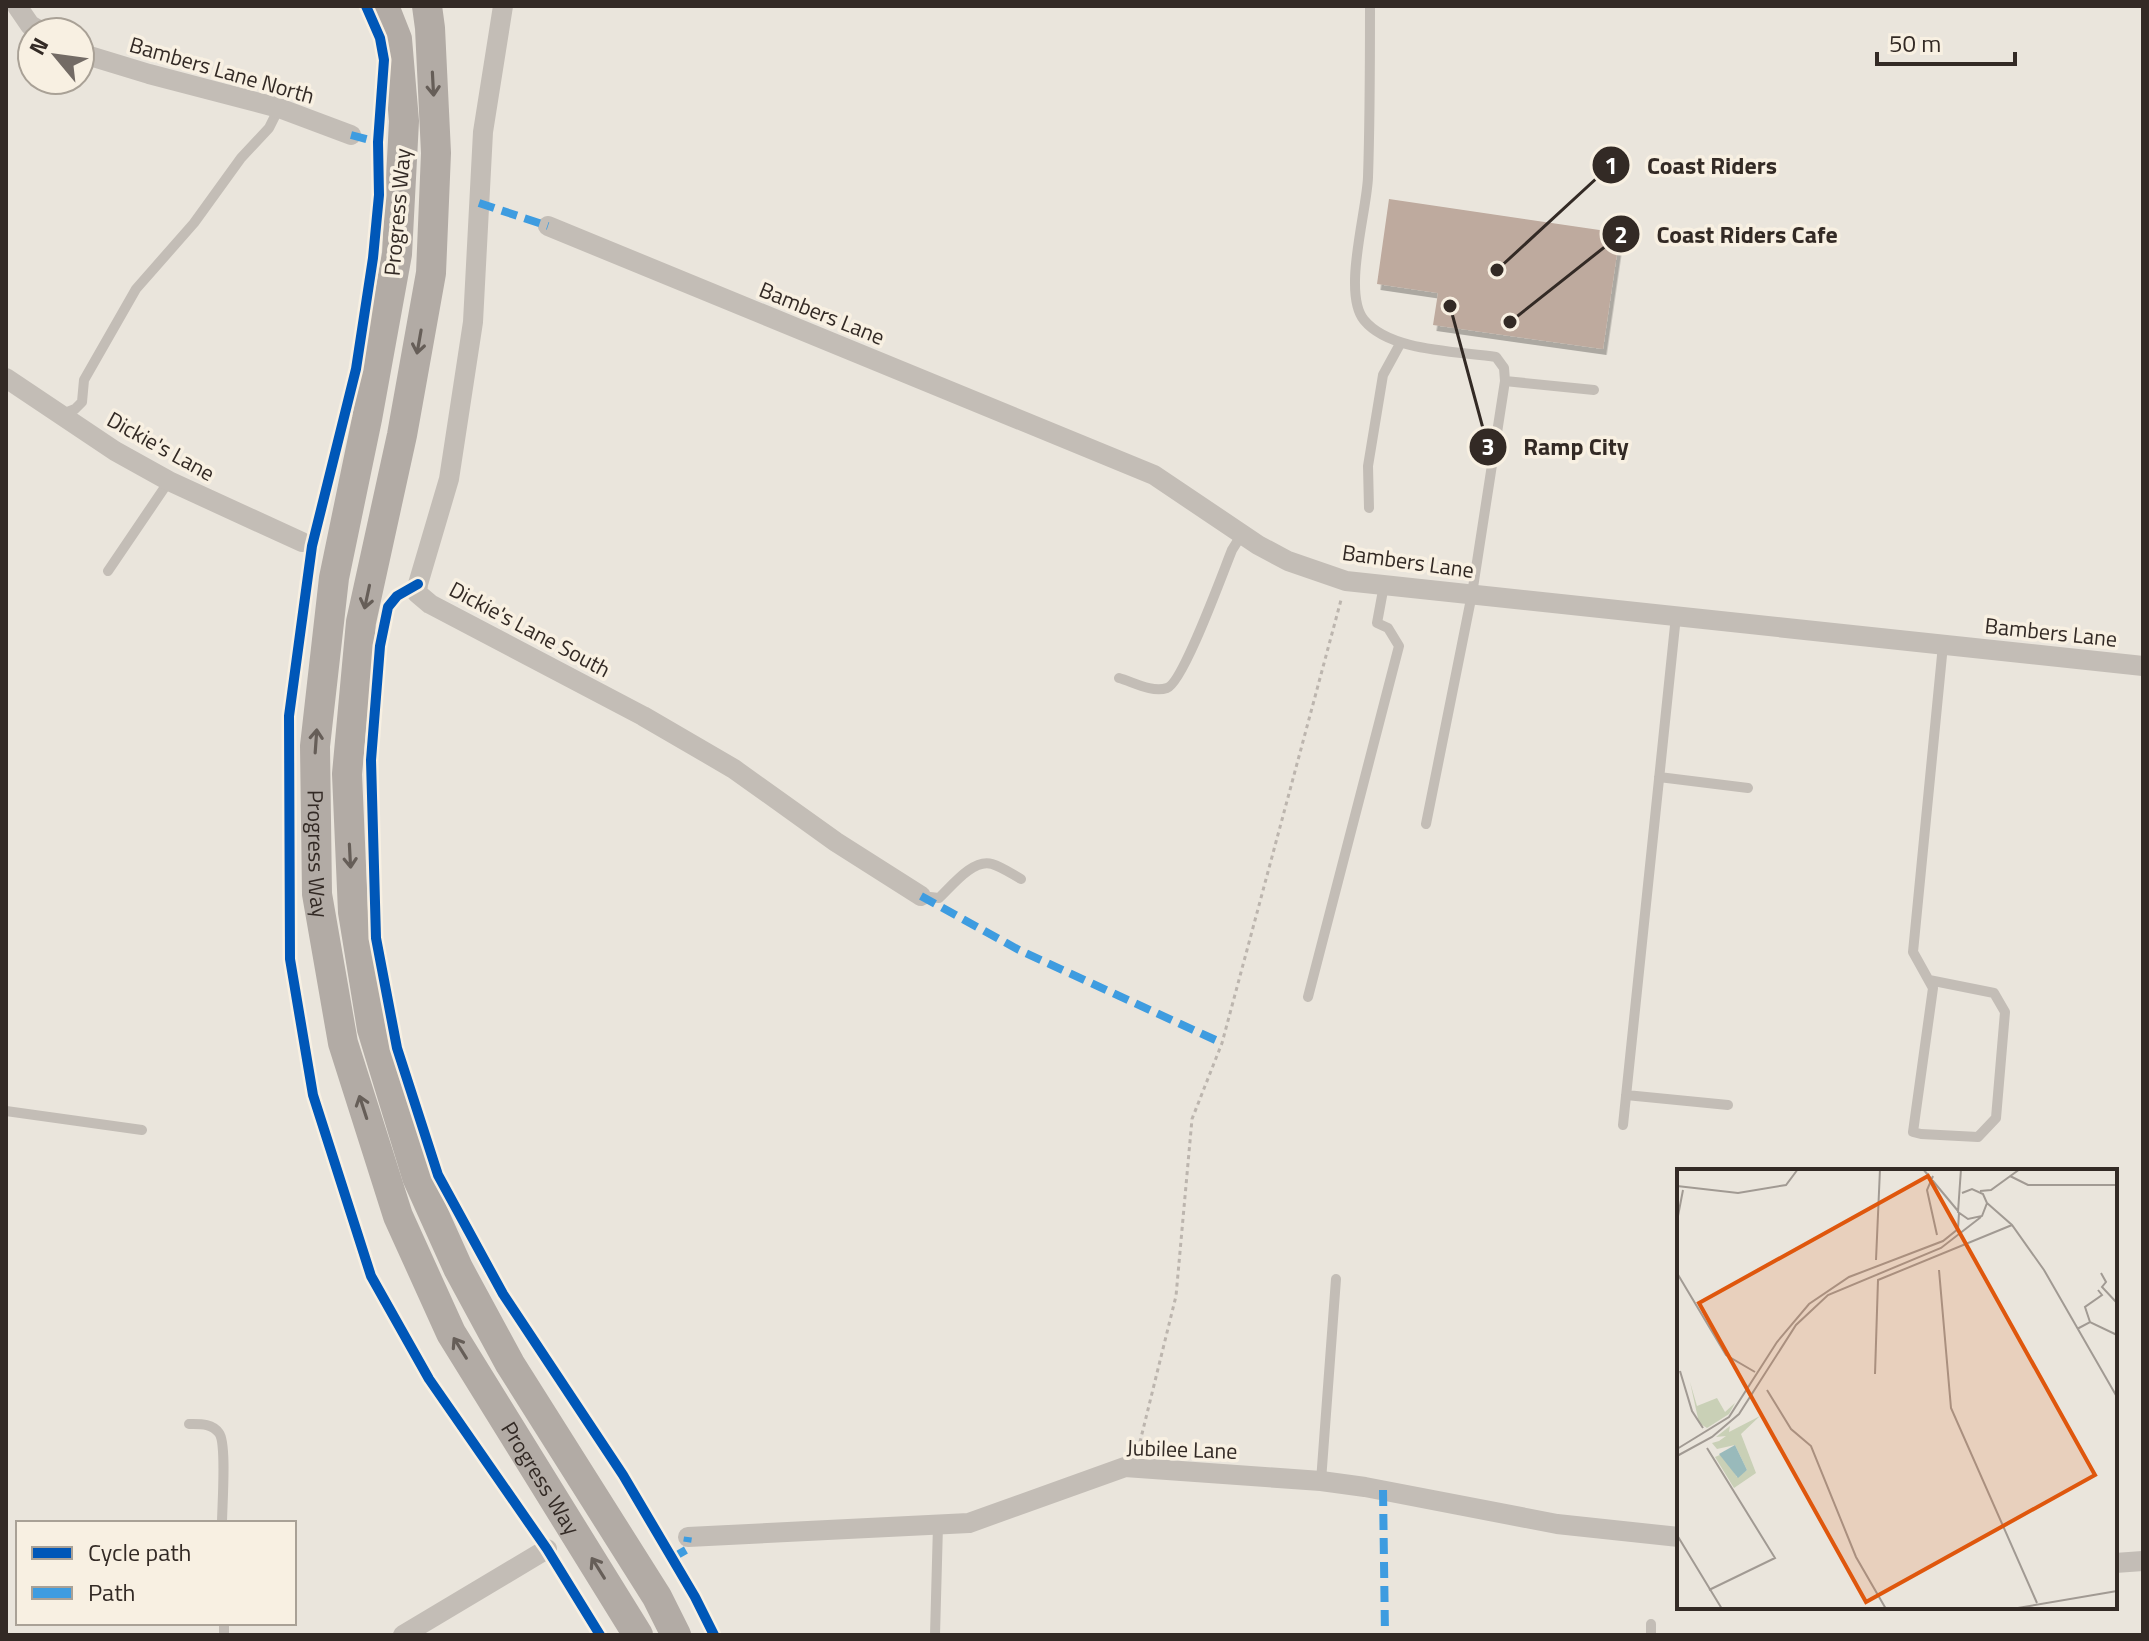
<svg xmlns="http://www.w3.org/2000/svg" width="2149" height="1641" viewBox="0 0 2149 1641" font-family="'Titillium Web',sans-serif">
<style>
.building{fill:#beaa9e;filter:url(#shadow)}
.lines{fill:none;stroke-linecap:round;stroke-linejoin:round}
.path{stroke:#bcb5ae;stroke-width:3;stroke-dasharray:4 4;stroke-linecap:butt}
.service{stroke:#c3bdb6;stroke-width:10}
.minor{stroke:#c3bdb6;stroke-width:20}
.primary{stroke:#b2aba5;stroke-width:30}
.quiet{stroke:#3e9ce0;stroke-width:8;stroke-dasharray:16 8;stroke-linecap:butt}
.cycleway-casing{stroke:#f8f0e2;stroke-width:15}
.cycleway{stroke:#0057b8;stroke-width:10}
.oneway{stroke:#665e58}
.labels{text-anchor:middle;stroke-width:7;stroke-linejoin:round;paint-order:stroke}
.street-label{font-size:22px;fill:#332a25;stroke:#f8f0e2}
.inset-road{fill:none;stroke:#a19a93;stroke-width:2}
.view{fill:#df570d;fill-opacity:0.15;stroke:#df570d;stroke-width:4}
.inset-edge{fill:none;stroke:#332a25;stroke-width:4}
.leader{fill:none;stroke:#332a25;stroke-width:3}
.callout-dot{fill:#332a25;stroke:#f8f0e2;stroke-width:3}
.mark-label{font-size:24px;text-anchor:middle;font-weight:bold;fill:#fff}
.callout-label{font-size:24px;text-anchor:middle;font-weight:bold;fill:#332a25;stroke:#f8f0e2;stroke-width:7;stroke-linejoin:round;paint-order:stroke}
</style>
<defs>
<filter id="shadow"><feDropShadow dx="3.5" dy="6" stdDeviation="0" flood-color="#0004"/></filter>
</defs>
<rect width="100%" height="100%" fill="#eae5dc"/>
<!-- building -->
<path class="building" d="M 1389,199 L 1620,233 L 1603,349 L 1433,325 L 1438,293 L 1377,284 Z"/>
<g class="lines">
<!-- path -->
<path class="path" d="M 1138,1450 L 1176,1296 L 1192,1119 L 1222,1043 L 1341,600"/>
<!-- service -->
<path class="service" d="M 1370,6 C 1370,63 1370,120 1368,177 C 1367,211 1342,293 1364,320 C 1390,352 1458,351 1496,357 L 1504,368 L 1505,381 L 1472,594 L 1426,824
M 1505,381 L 1594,390
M 60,415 L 75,409 L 82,402 L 84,380 L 136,289 L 194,223 L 241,158 L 269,128 L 279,108
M 1369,508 L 1368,466 L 1383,375 L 1400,344
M 108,571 L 169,481
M 1119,678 C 1133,682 1152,693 1167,688 C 1183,683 1223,572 1232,550 L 1242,534
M 1659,777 L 1748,788
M 921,896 L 939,898 C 951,887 973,858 992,864 C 1002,867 1012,874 1021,879
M 1929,980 L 1994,993 L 2005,1012 L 1996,1118 L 1978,1137 L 1921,1134 L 1913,1132 L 1933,988 L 1913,952 L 1943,645
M 1308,997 L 1399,646 L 1388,628 L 1377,623 L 1384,585
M 1626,1095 L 1728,1105
M 6,1111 L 142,1130
M 1623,1125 L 1676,616
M 189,1424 C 200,1424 212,1423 219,1433 C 227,1443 222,1507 222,1523
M 1321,1481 L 1336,1279
M 224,1623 L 224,1635
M 935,1635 L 938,1525
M 1651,1635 L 1651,1624"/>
<!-- minor -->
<path class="minor" d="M 17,6 L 30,25 L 42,32
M 503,6 L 483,132 L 473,322 L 449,479 L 418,584 L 417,593 L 430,604 L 643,716 L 734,769 L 836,842 L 921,896
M 80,53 L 149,74 L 279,108 L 351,135
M 548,226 L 1154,475 L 1258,545 L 1288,561 L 1346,581 L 2143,666
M 6,378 L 115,451 L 169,481 L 302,542
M 688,1537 L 969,1523 L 1125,1467 L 1321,1481 L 1365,1487 L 1557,1524 L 1679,1537
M 2115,1563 L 2143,1561
M 403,1635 L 547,1549"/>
<!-- primary -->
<g class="primary">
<path id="s1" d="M 384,6 L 397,39 L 404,121 L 397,254 L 367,419 L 334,578 L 315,746 L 317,894 L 343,1043 L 398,1216 L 451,1333 L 638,1635"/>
<path d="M 427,6 L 430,28 L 436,153 L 431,273 L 402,435 L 361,622 L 347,774 L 353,912 L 372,1029 L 417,1177 L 458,1268 L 510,1364 L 657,1597 L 676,1635"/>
</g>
<!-- quiet -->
<path class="quiet" d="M 351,135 L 378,142
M 479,203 L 548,226
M 921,896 L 1019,950 L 1222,1043
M 1383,1490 L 1385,1635
M 672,1558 L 686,1550 L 688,1537"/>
<defs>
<path id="cycleway" d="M 366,6 L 380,38 L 384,60 L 378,142 L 379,195 L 373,258 L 356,369 L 312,546 L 289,716 L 290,959 L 313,1095 L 371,1276 L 429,1379 L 547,1549 L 600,1635
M 418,584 L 397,596 L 388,607 L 380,646 L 371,760 L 376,938 L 397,1048 L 438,1175 L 503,1294 L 623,1475 L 695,1597 L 714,1635"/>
</defs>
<!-- cycleway casing -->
<use href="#cycleway" class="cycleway-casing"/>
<!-- cycleway -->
<use href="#cycleway" class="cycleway"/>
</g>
<!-- one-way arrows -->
<defs><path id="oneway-shaft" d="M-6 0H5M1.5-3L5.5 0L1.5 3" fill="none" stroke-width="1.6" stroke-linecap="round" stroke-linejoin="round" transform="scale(2)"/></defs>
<g class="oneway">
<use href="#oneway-shaft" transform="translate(433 84) rotate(87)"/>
<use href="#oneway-shaft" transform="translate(419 342) rotate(100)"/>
<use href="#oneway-shaft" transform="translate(367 597) rotate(102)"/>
<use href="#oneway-shaft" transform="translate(316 741) rotate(-86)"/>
<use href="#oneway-shaft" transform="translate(350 856) rotate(87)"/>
<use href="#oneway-shaft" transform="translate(363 1107) rotate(-108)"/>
<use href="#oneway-shaft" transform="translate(460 1348) rotate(-122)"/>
<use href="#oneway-shaft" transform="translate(598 1568) rotate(-122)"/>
</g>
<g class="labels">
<!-- street labels -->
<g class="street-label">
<text transform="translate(222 70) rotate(16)" y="8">Bambers Lane North</text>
<text transform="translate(397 212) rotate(-85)" y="8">Progress Way</text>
<text transform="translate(822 313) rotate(22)" y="8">Bambers Lane</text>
<text transform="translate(161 446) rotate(29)" y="8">Dickie's Lane</text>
<text transform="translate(1408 561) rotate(8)" y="8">Bambers Lane</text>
<text transform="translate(530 629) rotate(28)" y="8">Dickie's Lane South</text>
<text transform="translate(2051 632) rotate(6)" y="8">Bambers Lane</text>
<text dy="8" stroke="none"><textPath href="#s1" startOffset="858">Progress Way</textPath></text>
<text transform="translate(1182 1449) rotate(2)" y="8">Jubilee Lane</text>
<text dy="8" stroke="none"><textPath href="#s1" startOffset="1530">Progress Way</textPath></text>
</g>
</g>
<!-- overview -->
<g transform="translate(1677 1169)">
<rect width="440" height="440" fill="#eae5dc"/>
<path d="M 13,213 L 20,237 L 40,229 L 48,243 L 58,234 L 52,245 L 30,259 L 22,254 ZM 83,247 L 64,265 L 79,304 L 57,319 L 38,288 L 45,285 L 60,308 L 70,301 L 58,276 L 40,280 L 35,274 L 42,272 L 49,267 L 39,268 L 53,257 L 52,263 Z" fill="#c9d0b6"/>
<path d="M 58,276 L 70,301 L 61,309 L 42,285 Z" fill="#99babb"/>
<path class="inset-road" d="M 246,0 L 281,42M 284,0 L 281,43 L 291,50 L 305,47 L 310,34 L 306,25 L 295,20 L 285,24M 256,7 L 250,21 L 260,66M 333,7 L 351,16 L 440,16M 0,17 L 61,24 L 109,16 L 121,0M 303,22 L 314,21 L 343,0M 310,34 L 335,56 L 367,101 L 440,228M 0,52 L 6,21M 199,91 L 203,0M 262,101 L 274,239 L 360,434M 0,104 L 49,186 L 78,203M 424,104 L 429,113 L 425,118 L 440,134M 413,153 L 408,138 L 425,126 L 421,121M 400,160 L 413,153 L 440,166M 3,202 L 15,242 L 26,259M 198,205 L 201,111 L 335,56M 90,221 L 114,260 L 134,277 L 179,388 L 209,440M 30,279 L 98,389 L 32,421M 0,280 L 52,248 L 100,173 L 132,135 L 172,108 L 266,72 L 281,60 L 282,44M 0,287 L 35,268 L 62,245 L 119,156 L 151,126 L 264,79 L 304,48M 0,366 L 45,440M 335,440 L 440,422"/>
<path class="view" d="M 251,7 L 418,306 L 189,433 L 22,134 Z"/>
<rect width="440" height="440" class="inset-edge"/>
</g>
<!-- callouts -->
<path class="leader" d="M1497 270L1611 165M1510 322L1621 234M1450 306L1488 447"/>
<g class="callout-dot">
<circle cx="1497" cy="270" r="8"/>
<circle cx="1510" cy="322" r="8"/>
<circle cx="1450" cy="306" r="8"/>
<circle cx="1611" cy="165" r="20"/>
<circle cx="1621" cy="234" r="20"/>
<circle cx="1488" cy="447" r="20"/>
</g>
<g class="mark-label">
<text x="1611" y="174">1</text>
<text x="1621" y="243">2</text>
<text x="1488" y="455">3</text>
</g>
<g class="callout-label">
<text x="1712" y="174">Coast Riders</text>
<text x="1747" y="243">Coast Riders Cafe</text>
<text x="1576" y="455">Ramp City</text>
</g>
<!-- border -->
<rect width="2149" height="1641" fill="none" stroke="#332a25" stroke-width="16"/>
<!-- legend -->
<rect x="16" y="1521" width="280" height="104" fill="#f8f0e2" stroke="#a9a196" stroke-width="2"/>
<rect x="32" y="1547" width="40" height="12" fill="#0057b8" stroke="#a9a196" stroke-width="2"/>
<text x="88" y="1561" font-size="24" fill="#332a25">Cycle path</text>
<rect x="32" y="1587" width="40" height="12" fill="#3e9ce0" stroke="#a9a196" stroke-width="2"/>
<text x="88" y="1601" font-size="24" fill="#332a25">Path</text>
<!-- north arrow -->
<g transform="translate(56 56) rotate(299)"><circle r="38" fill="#f8f0e2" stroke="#a9a196" stroke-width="2"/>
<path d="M0-6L14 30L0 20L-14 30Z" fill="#736b65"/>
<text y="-12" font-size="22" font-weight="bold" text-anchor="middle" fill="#332a25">N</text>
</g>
<!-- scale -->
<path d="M1877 52v12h138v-12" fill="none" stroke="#332a25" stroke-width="4"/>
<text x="1889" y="52" font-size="24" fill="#332a25" stroke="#f8f0e2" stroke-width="6" paint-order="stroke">50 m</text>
</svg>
